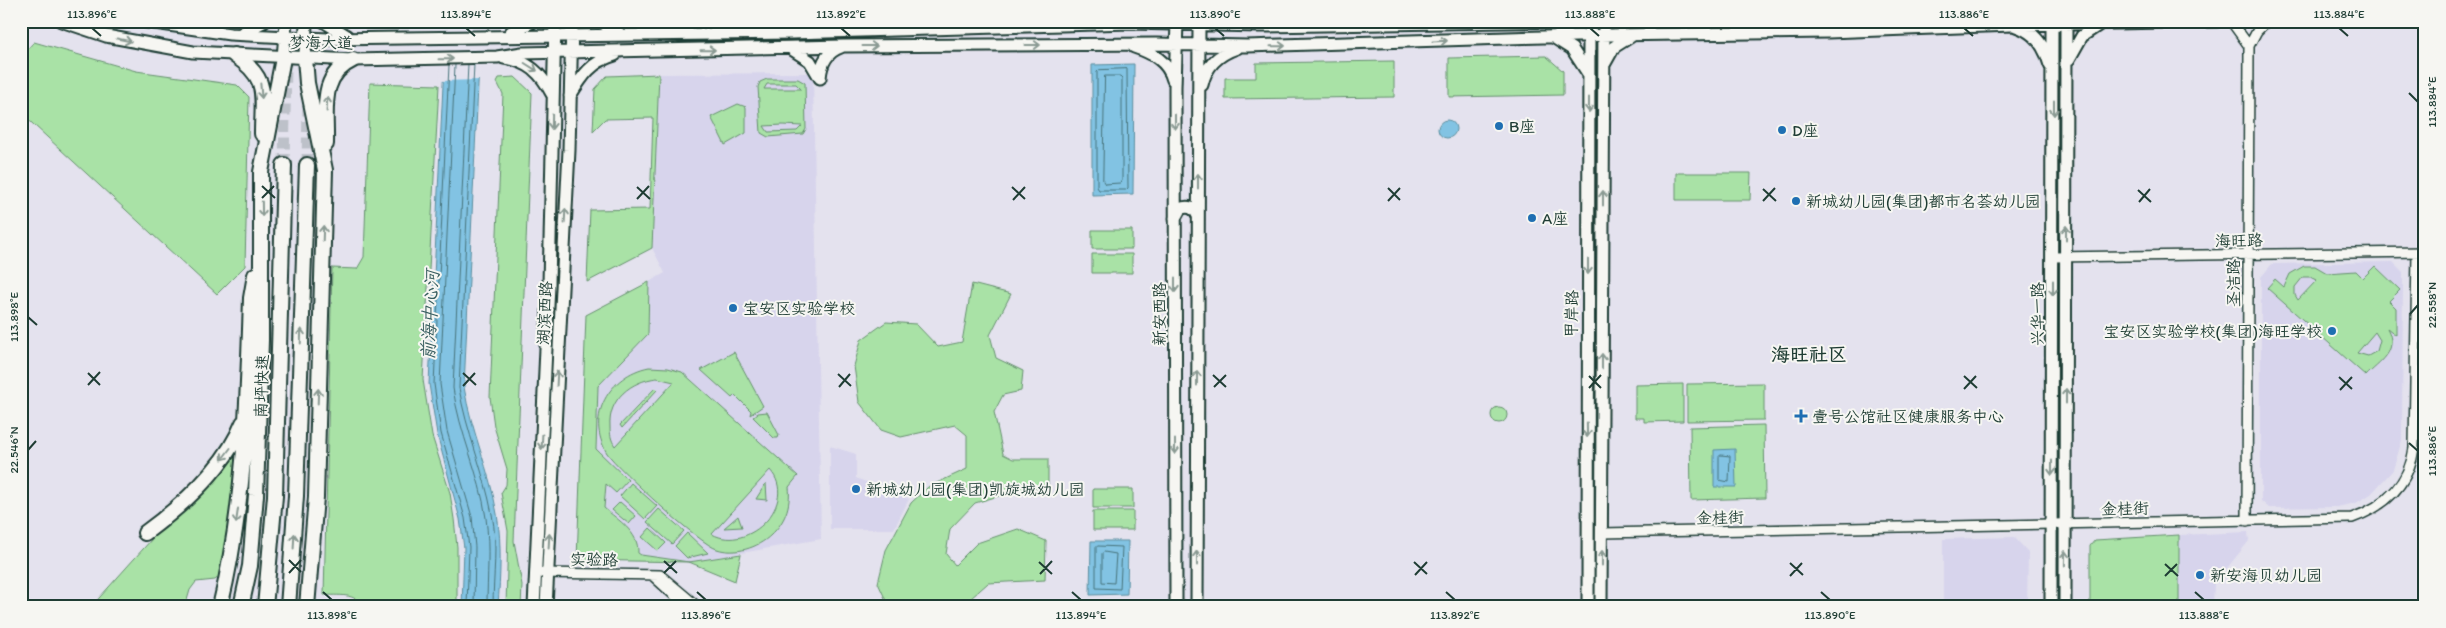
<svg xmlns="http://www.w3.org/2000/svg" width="2446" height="628" viewBox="0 0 2446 628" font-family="Itim,'LXGW WenKai TC',sans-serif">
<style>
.built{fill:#d7d4ec}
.green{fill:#a9e2a6;stroke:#64906d;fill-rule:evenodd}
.water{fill:#82c3e3;stroke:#5a8d9d}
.pier{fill:#e4e2ee}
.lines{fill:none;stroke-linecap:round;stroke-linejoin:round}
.shore{stroke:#47737a;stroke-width:1}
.major-tunnel{stroke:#bdc1c9;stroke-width:11;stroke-dasharray:11 5.5;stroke-linecap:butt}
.minor-casing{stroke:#1f3d34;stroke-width:12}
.major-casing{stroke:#1f3d34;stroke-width:15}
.highway-casing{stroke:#1f3d34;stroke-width:18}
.minor{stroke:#f6f6f2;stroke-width:9}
.major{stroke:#f6f6f2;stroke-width:11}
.highway{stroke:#f6f6f2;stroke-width:14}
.oneway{stroke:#8a9a93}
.ticks{fill:none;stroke:#1f3d34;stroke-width:2}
.poi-dot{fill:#1f6fb2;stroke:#f6f6f2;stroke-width:2}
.labels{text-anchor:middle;stroke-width:4;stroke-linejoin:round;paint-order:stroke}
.street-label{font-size:16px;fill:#1f3d34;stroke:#f6f6f2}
.poi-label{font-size:16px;fill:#1f3d34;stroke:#f6f6f2;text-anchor:start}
.water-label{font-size:18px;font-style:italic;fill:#385e60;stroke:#f6f6f2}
.quarter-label{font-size:19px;font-weight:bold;fill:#1f3d34;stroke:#f6f6f2}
.neatline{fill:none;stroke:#1f3d34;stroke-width:2}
.ticks-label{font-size:12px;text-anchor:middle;fill:#1f3d34}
</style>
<rect width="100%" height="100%" fill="#e4e2ee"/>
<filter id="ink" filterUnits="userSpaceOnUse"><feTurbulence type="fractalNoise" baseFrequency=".02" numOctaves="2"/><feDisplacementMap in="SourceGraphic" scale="10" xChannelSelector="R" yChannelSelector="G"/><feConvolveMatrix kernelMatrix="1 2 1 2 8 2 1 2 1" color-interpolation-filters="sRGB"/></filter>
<g filter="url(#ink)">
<!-- built -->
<path class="built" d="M 813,73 L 821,539 L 689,562 L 641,555 L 604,508 L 607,461 L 596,450 L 598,386 L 648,334 L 649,282 L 665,273 L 652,248 L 659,74 Z
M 2393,262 L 2403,272 L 2402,440 L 2393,470 L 2371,494 L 2356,503 L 2337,507 L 2269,508 L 2261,501 L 2261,277 L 2272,264 Z
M 830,446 L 856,454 L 856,478 L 909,499 L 894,529 L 830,529 Z
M 2248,532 L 2249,541 L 2214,584 L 2213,607 L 2179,607 L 2179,535 Z
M 2014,537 L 2028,552 L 2027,607 L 1943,607 L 1943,539 Z"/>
<!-- green -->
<path class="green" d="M 34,42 L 136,71 L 237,85 L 249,97 L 245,266 L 217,294 L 21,113 L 21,56 Z
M 1546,56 L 1563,71 L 1563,95 L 1449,97 L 1449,58 Z
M 1394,61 L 1394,97 L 1225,99 L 1225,78 L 1256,78 L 1256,63 Z
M 659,74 L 652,248 L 587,282 L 590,210 L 650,209 L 653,118 L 605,119 L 593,131 L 595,89 L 607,76 Z
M 515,77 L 532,93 L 514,541 L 522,585 L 521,607 L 506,607 L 508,531 L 501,493 L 506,485 L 507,469 L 494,426 L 490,397 L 503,94 L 497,82 L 499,78 Z
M 767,79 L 798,79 L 805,83 L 806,129 L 803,134 L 768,137 L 761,133 L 758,87 L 760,82 ZM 767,84 L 796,84 L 801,89 L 764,89 ZM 783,125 L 802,126 L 797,131 L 768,132 L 764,126 Z
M 370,83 L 439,85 L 423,380 L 432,436 L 450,493 L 454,519 L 457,547 L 457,607 L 361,607 C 358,592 336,596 324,595 L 332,268 L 357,269 L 364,257 Z
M 738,104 L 746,107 L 746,133 L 725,145 L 711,117 Z
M 1676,173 L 1751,173 L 1750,200 L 1676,200 Z
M 1092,230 L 1132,230 L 1132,249 L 1092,249 Z
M 1092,254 L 1132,254 L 1132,273 L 1092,273 Z
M 2304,266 L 2315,266 L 2327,273 L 2356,271 L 2363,278 L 2375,266 L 2400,290 L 2389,301 L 2396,308 L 2396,335 L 2387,328 C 2400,352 2379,362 2366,376 L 2267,288 L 2275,279 L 2284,287 L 2290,274 ZM 2303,277 L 2311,277 L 2317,280 L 2298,300 L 2295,295 L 2295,287 ZM 2375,332 L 2380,340 L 2377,351 L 2368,356 L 2357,353 Z
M 649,282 L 648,334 L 598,386 L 596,449 L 628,480 L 616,493 L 606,484 L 604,508 C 618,520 639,532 638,553 L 641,555 L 689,562 L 741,554 L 735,581 L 689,562 L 577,560 L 586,315 Z
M 972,284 L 1011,294 L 990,335 L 996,358 L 1023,371 L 1021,391 L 1003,395 L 994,412 L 1003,454 L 1013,459 L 1048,459 L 1048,489 L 1022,489 L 975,503 L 950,529 L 946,554 L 955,565 L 977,543 L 1018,529 L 1046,541 L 1045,580 L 988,583 L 961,607 L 889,607 L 878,583 L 886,550 L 911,503 L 928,487 L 967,469 L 967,435 L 955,425 L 901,437 L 881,430 L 859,402 L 854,366 L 861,340 L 886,322 L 916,324 L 938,347 L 962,342 Z
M 734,352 L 763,406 L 750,415 L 751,411 L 735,395 L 732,398 L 701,370 Z
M 649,367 L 668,368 L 682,372 L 798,476 L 789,487 C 791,506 785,522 771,535 C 758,548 735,555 717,549 C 701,545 618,469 607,453 C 585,417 609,375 649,367 ZM 657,378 L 674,382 L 615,446 C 611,440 610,434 610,427 C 608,399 631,381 657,378 ZM 770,470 C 799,502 749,554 712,534 Z
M 1764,383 L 1764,420 L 1687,421 L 1687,384 Z
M 1683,384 L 1683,421 L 1644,422 L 1644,418 L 1635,418 L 1635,385 Z
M 655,388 L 657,390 L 622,428 L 620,425 Z
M1491 415a8 8 0 1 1 16 0a8 8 0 1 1-16 0Z
M 767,412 L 779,435 L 778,438 L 774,438 L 753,417 L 758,413 Z
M 1764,425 L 1765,498 L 1691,500 L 1690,427 Z
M 231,451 L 238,451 L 232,515 L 220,576 L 215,580 L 196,582 L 190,590 L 185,607 L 91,607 Z
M 631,483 L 657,506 L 645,519 L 620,496 Z
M 766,483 L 767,500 L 756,499 Z
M 1093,489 L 1133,489 L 1133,508 L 1093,508 Z
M 620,502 L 636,516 L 629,524 L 612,510 Z
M 659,509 L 684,531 L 672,544 L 647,522 Z
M 1093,511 L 1133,511 L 1133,530 L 1093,530 Z
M 738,516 L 742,527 L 724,528 Z
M 650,528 L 666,543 L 658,551 L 642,537 Z
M 687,533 L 708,553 L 687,558 L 675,546 Z
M 2179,535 L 2179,607 L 2090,607 L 2090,546 L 2095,540 Z"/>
<!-- water -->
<path class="water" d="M 446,21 L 481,21 L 464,387 C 471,431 490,471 497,514 C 502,545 500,576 498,607 L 462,607 L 464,548 L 460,519 L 437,434 L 429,384 Z
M 1134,64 L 1133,194 L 1092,195 L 1092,65 Z
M1438 129a9 9 0 1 1 18 0a9 9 0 1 1-18 0Z
M 1735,449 L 1736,487 L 1714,487 L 1714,450 Z
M 1091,541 L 1128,541 L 1127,594 L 1090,595 Z
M 2331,602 L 2340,603 L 2343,607 L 2312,607 Z"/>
<!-- pier -->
<path class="pier" d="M 443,21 L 483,21 L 480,80 L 440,81 Z"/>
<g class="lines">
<!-- shore -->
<path class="shore" d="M 468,64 L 453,388 C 459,433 480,474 486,518 C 490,548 487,577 487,607
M 474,64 L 459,388 C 466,431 484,471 492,514 C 498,545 493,576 493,607
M 449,65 L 434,384 L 441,433 L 465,518 L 469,547 L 467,607
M 455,65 L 440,384 L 447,431 L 472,517 L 475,547 L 474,607
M 1127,69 L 1128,188 L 1126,190 L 1099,190 L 1097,187 L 1097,72 L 1099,70 Z
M 1105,76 L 1120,76 L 1122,78 L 1122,181 L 1120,183 L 1105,184 L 1103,181 Z
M 1721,455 L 1730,456 L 1729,482 L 1719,480 L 1719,457 Z
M 1098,546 L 1122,547 L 1120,589 L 1096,588 L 1096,548 Z
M 1104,552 L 1116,554 L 1114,583 L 1102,582 L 1102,554 Z"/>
<!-- major-tunnel -->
<path class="major-tunnel" d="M 284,165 L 286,65
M 307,165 L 308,104"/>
<defs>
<path id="minor" d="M 2231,21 L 2249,46
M 21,23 L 23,21
M 2053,257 L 2425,252
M 2247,521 L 2249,46 L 2257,31 L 2267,21
M 1602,533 L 2352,518 C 2386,506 2409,485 2414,448 L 2417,252
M 543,573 L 660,575 L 698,607
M 652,575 L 687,607"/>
<path id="major" d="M 61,21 L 106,36 L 193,52 L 353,60 L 497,57 L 522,53 L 843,46 L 1156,44 L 1247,46 L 1610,35 L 1828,32 L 2012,25 L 2217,21
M 141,21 L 230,34 L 328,39 L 792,33 L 1130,23 L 1259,26 L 1569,21
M 323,21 L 347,36
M 598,21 L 619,33
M 2016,26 C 2035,32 2045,46 2050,65
M 511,32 L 534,21
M 242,33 L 265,21
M 1553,37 L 1572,49 L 1589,75
M 1134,47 C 1152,53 1168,61 1173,80
M 793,50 L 810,61 L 820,78
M 283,58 L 286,21
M 305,58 L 306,21
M 504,58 C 529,61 541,73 552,94
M 2069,59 L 2082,36 L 2100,24
M 1605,63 L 1614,47 L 1633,35
M 820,78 C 821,64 826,52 841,47
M 1202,85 C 1206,65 1219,54 1237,48
M 570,96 C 582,76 592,61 615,55
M 1175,218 L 1180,209 C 1188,205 1195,208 1198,216
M 534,607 L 549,284 L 555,21
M 546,607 L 569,150 L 572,21
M 1176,607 L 1175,87 L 1177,21
M 1197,607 L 1199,21
M 1588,607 L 1589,21
M 1601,607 L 1604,21
M 2051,607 L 2052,21
M 2065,607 L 2066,21"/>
<path id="highway" d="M 234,55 C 270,78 262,95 262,134
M 305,58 L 307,83 L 325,170 L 316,497 L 307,607
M 326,144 C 327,111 318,76 353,60
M 145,533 C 183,505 225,468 243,423
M 220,607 C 245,505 248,401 251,298 L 255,275
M 241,607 L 250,566 L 256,495 L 261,340 L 261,172 L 283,58
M 265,607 L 275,496 L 284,165
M 288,607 L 296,496 L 307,165"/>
</defs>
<!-- minor casing -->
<use href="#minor" class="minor-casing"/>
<!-- major casing -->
<use href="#major" class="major-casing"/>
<!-- highway casing -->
<use href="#highway" class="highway-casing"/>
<!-- minor -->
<use href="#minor" class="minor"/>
<!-- major -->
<use href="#major" class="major"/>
<!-- highway -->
<use href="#highway" class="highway"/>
</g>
<!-- one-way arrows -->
<defs><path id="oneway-shaft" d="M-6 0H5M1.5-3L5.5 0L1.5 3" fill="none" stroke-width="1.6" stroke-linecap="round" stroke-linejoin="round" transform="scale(1.25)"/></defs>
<g class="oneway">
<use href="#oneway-shaft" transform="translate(124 40) rotate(12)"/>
<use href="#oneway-shaft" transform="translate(1440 41) rotate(-3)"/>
<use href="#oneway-shaft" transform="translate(1033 45)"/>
<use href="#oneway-shaft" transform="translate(870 46)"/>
<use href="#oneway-shaft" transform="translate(1278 46) rotate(-1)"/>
<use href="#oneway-shaft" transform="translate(708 50) rotate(-1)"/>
<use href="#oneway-shaft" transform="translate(446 59) rotate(-1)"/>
<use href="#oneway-shaft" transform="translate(531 67) rotate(32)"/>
<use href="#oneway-shaft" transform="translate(261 91) rotate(85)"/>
<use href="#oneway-shaft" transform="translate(327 104) rotate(-87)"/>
<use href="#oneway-shaft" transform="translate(1589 105) rotate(90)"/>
<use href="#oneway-shaft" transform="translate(2054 108) rotate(90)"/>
<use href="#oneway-shaft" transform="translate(552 122) rotate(91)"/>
<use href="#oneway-shaft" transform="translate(1175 122) rotate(90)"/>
<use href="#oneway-shaft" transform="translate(1198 181) rotate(-90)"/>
<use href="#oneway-shaft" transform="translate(1603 198) rotate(-90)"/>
<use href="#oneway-shaft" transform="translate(262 209) rotate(89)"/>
<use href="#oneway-shaft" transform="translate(565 216) rotate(-87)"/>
<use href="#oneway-shaft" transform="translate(323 233) rotate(-88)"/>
<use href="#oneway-shaft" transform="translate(2066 233) rotate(-90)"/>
<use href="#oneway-shaft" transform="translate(1588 267) rotate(90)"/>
<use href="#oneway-shaft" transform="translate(1175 285) rotate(90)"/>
<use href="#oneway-shaft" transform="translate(2053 288) rotate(90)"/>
<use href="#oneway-shaft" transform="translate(301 336) rotate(-88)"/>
<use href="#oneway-shaft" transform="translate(1602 361) rotate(-90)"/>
<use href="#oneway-shaft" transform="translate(557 378) rotate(-87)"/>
<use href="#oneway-shaft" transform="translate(1197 378) rotate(-90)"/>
<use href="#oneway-shaft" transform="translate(318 396) rotate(-88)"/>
<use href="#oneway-shaft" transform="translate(2066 396) rotate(-90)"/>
<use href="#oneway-shaft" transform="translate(1587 430) rotate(89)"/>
<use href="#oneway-shaft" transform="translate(542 442) rotate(93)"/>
<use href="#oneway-shaft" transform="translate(1175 447) rotate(90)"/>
<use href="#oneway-shaft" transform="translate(226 454) rotate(127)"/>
<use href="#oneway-shaft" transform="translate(2052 468) rotate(90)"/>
<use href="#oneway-shaft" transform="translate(237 516) rotate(98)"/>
<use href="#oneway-shaft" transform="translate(294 541) rotate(-87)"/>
<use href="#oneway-shaft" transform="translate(549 541) rotate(-87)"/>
<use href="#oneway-shaft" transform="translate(1197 558) rotate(-90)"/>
<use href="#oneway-shaft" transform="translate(1602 558) rotate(-90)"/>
<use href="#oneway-shaft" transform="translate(2065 558) rotate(-89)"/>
</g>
</g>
<!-- ticks -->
<path class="ticks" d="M 92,28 L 101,36M 466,28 L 475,36M 841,28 L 850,36M 1215,28 L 1224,36M 1590,28 L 1599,36M 1964,28 L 1973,36M 2339,28 L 2348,36M 2409,93 L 2418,102M 262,186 L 275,198M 637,187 L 650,199M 1012,187 L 1025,199M 1388,188 L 1400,200M 1763,189 L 1776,201M 2138,190 L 2151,202M 262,198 L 274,186M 637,199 L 649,186M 1013,200 L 1025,187M 1388,201 L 1400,188M 1763,201 L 1775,188M 2139,202 L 2150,189M 2410,314 L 2418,305M 28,317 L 37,325M 88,373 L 100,385M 463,373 L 476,385M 838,374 L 851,386M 1213,375 L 1226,387M 1589,376 L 1601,388M 1964,376 L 1977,388M 2339,377 L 2352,389M 88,385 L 100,372M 463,386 L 475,373M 839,387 L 850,374M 1214,387 L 1226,375M 1589,388 L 1601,375M 1964,389 L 1976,376M 2340,390 L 2352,377M 2409,443 L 2418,451M 28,450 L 36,441M 289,560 L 301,572M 664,561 L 677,573M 1039,562 L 1052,574M 1414,562 L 1427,574M 1790,563 L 1803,575M 2165,564 L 2178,576M 289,573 L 301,560M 664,573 L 676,561M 1040,574 L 1052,561M 1415,575 L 1427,562M 1790,576 L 1802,563M 2165,576 L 2177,564M 323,592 L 332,600M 697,592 L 706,600M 1072,592 L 1081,600M 1446,592 L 1455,600M 1821,592 L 1830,600M 2195,592 L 2204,600"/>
<!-- markers -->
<g class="poi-dot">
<circle cx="1499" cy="126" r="5"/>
<circle cx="1782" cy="130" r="5"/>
<circle cx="1796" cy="201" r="5"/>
<circle cx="1532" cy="218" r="5"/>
<circle cx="733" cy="308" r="5"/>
<circle cx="2332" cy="331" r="5"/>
<path d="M1798.5 408.5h5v5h5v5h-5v5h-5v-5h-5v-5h5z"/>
<circle cx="856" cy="489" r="5"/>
<circle cx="2200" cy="575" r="5"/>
</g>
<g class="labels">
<!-- street labels -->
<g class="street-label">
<text transform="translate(321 42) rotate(1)" y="6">梦海大道</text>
<text transform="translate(2239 240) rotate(-1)" y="6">海旺路</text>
<text transform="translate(2233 283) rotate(-90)" y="6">圣洁路</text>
<text transform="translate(544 313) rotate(-87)" y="6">湖滨西路</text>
<text transform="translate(1159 314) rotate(-90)" y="6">新安西路</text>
<text transform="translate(1571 314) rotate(-89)" y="6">甲岸路</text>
<text transform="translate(2037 314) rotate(-90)" y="6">兴华一路</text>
<text transform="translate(261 386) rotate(-88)" y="6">南坪快速</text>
<text transform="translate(2125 508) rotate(-1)" y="6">金桂街</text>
<text transform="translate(1720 517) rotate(-1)" y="6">金桂街</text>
<text transform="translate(594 559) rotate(1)" y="6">实验路</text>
</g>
<!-- poi labels -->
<g class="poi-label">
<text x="1509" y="132">B座</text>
<text x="1792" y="136">D座</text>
<text x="1806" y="207">新城幼儿园(集团)都市名荟幼儿园</text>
<text x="1542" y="224">A座</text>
<text x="743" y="314">宝安区实验学校</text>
<text x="2322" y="337" text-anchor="end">宝安区实验学校(集团)海旺学校</text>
<text x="1812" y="422">壹号公馆社区健康服务中心</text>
<text x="866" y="495">新城幼儿园(集团)凯旋城幼儿园</text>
<text x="2210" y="581">新安海贝幼儿园</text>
</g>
<!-- water labels -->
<g class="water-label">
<text transform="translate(430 315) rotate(-87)" y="6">前海中心河</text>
</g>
<!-- quarter labels -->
<g class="quarter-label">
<text x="1809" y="361">海旺社区</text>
</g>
</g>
<!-- margin -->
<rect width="2446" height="628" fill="none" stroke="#f6f6f2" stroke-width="55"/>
<rect x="28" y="28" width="2390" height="572" class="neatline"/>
<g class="ticks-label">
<text x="92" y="18">113.896°E</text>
<text x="466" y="18">113.894°E</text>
<text x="841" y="18">113.892°E</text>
<text x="1215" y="18">113.890°E</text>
<text x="1590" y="18">113.888°E</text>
<text x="1964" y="18">113.886°E</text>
<text x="2339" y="18">113.884°E</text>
<text transform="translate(2432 102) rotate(-90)" y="4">113.884°E</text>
<text transform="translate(2432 305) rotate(-90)" y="4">22.558°N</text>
<text transform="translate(14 317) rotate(-90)" y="4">113.898°E</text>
<text transform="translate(14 450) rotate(-90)" y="4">22.546°N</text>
<text transform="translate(2432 451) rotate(-90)" y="4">113.886°E</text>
<text x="332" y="619">113.898°E</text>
<text x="706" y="619">113.896°E</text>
<text x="1081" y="619">113.894°E</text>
<text x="1455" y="619">113.892°E</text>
<text x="1830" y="619">113.890°E</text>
<text x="2204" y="619">113.888°E</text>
</g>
</svg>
